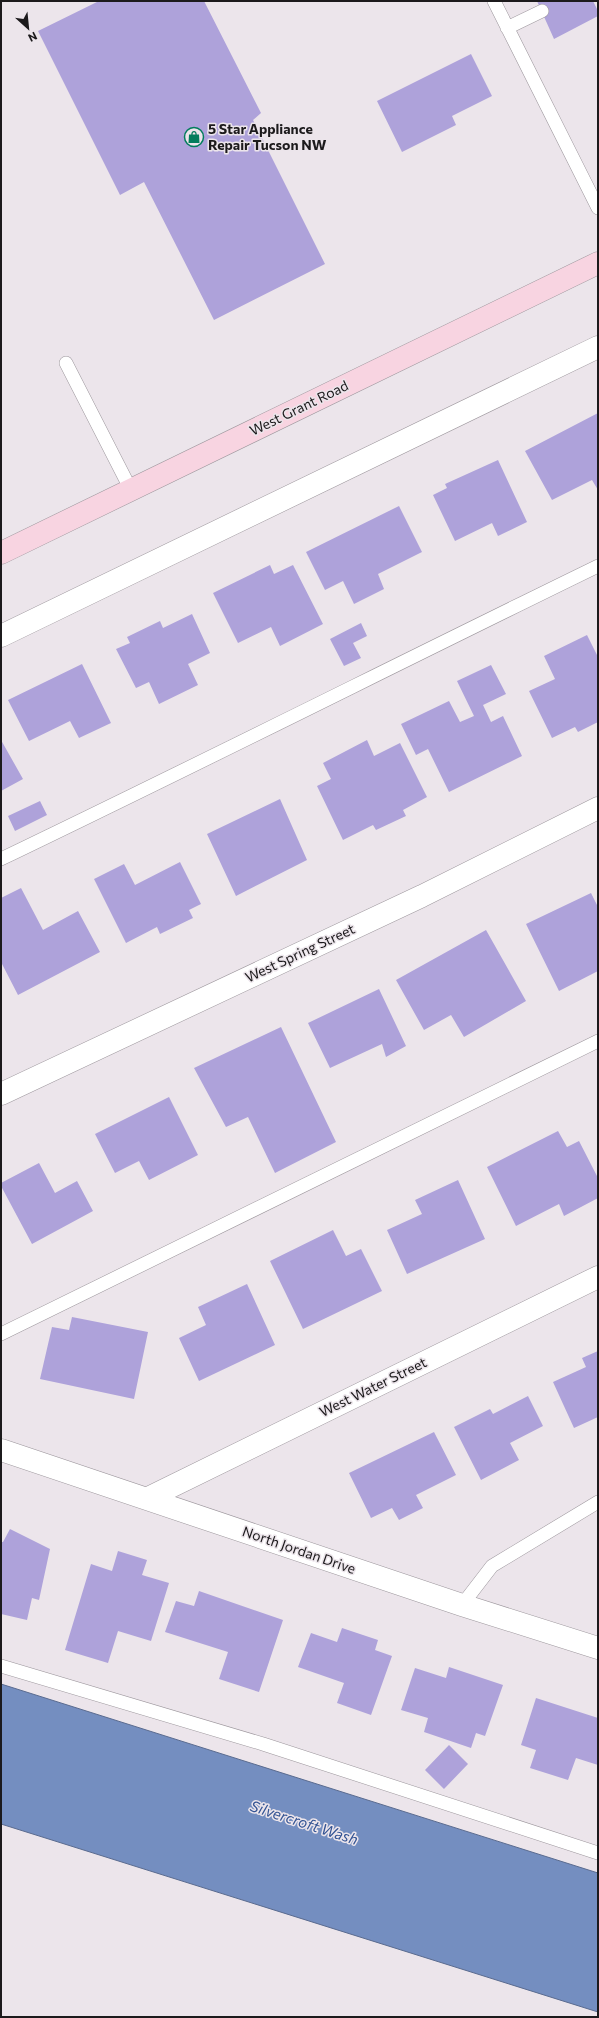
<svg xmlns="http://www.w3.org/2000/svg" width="599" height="2018" viewBox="0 0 599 2018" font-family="Commissioner,sans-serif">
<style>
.water{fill:#748ec0;stroke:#5a6b8f}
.building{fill:#aea2da}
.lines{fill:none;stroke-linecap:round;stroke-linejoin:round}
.lane-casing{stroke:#9d979d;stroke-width:14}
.street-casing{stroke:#9d979d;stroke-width:23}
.secondary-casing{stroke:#9d979d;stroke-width:23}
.lane{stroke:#fff;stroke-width:13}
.street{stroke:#fff;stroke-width:22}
.secondary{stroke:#f8d4e1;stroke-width:22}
.labels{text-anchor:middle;stroke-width:3;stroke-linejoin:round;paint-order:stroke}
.poi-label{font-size:14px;font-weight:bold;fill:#1c1a1c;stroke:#ece5eb;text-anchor:start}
.street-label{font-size:14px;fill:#1c1a1c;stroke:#ece5eb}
.water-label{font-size:15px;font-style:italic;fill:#345494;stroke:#ece5eb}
</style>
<rect width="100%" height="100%" fill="#ece5eb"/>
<!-- water -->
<path class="water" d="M 1,1684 L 598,1873 L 598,2012 L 1,1824 Z"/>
<!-- building -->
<path class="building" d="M 99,1 L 204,1 L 261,113 L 253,120 L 325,264 L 214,320 L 144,182 L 120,195 L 38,31 Z
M 537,1 L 593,1 L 598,11 L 598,16 L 554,39 Z
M 471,54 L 492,96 L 452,116 L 456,125 L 402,152 L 377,101 Z
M 598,413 L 598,490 L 592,480 L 552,500 L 525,451 Z
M 498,460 L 527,522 L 498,536 L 492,523 L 455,541 L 433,495 L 447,488 L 445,484 Z
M 399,506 L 422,552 L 378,574 L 384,589 L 354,604 L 343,581 L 325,590 L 306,552 Z
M 270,565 L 274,574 L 293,565 L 323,624 L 280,646 L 271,627 L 238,643 L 213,593 Z
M 192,614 L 210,653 L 188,664 L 198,685 L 159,704 L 149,682 L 136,688 L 116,649 L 130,643 L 127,637 L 160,621 L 163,628 Z
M 361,623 L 367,636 L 353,643 L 361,658 L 344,666 L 330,639 Z
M 587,635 L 598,657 L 598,722 L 578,732 L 575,727 L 552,738 L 529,691 L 555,679 L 544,656 Z
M 82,664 L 111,723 L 79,738 L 70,721 L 29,741 L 8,700 Z
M 491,665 L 506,694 L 483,705 L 491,722 L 503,716 L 522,756 L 449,792 L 428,749 L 416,755 L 401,724 L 449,701 L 460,722 L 474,716 L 457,681 Z
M 1,740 L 23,779 L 1,791 Z
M 367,740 L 374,756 L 400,743 L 427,797 L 403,810 L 406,816 L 376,830 L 373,825 L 343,840 L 317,786 L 331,779 L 323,763 Z
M 280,799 L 307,860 L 236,896 L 207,834 Z
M 40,801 L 47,815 L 15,831 L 8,816 Z
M 180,862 L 201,904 L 189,910 L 193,918 L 160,934 L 157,927 L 126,943 L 94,879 L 124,864 L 135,885 Z
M 21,888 L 43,930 L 78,911 L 100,952 L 18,995 L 1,962 L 1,898 Z
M 591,893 L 598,907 L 598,971 L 559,991 L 526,924 Z
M 486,930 L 526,1001 L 464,1037 L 451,1015 L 424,1030 L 396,980 Z
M 379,989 L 406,1046 L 386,1057 L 382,1044 L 330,1068 L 308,1023 Z
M 281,1027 L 336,1142 L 275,1173 L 248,1117 L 226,1127 L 194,1068 Z
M 169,1097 L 198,1155 L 149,1180 L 139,1161 L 115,1173 L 95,1134 Z
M 558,1131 L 567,1147 L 579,1141 L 598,1178 L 598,1198 L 564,1216 L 559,1204 L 516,1226 L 487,1167 Z
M 39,1163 L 55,1193 L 77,1181 L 93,1211 L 32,1244 L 1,1186 L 1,1183 Z
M 458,1180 L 485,1239 L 407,1274 L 387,1230 L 422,1214 L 415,1200 Z
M 333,1230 L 346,1256 L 361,1249 L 382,1291 L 303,1329 L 270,1261 Z
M 247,1284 L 275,1345 L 199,1381 L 179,1338 L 206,1325 L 198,1307 Z
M 72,1317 L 148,1332 L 134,1399 L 40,1379 L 52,1327 L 69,1330 Z
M 598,1351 L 598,1417 L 574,1428 L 553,1382 L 586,1367 L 582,1358 Z
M 528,1396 L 543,1426 L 510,1443 L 519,1460 L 481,1480 L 454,1427 L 490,1409 L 493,1414 Z
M 434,1432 L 456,1475 L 416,1495 L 423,1508 L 399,1520 L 392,1508 L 371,1518 L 349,1473 Z
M 10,1529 L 50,1549 L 39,1600 L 32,1598 L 27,1620 L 1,1614 L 1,1542 L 3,1542 Z
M 118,1551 L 147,1560 L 142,1575 L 169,1583 L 151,1641 L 118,1631 L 108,1663 L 65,1650 L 91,1564 L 112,1571 Z
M 199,1591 L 283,1620 L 259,1692 L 219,1679 L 228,1652 L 165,1632 L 176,1601 L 194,1606 Z
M 342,1628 L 378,1640 L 375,1650 L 392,1656 L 371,1715 L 337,1703 L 344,1683 L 298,1667 L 311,1633 L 337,1642 Z
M 449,1667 L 503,1685 L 485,1736 L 476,1733 L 471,1748 L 424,1732 L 428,1718 L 401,1710 L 415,1668 L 446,1678 Z
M 536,1698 L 598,1718 L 598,1765 L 576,1758 L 568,1780 L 530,1768 L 536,1750 L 521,1745 Z
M 449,1745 L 468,1764 L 444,1789 L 425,1770 Z"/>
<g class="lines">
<defs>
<path id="lane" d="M 494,1 L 598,208
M 507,28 L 542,11
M 66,363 L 131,490
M 1,859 C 201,763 399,663 598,566
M 1,1334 L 598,1041
M 462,1605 L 492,1566 L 598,1502
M 1,1666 L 263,1744 L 598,1853"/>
<path id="street" d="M 1,636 L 598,347
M 1,1094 L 422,896 L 598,808
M 1,1450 L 462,1605 L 598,1648
M 148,1498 L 598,1277"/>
<path id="secondary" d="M 1,553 L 598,263"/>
</defs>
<!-- lane casing -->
<use href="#lane" class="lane-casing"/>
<!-- street casing -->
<use href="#street" class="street-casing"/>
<!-- secondary casing -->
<use href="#secondary" class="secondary-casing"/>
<!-- lane -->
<use href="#lane" class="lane"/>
<!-- street -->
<use href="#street" class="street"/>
<!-- secondary -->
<use href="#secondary" class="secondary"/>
</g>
<!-- icons -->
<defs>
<symbol id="shop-ring" viewBox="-11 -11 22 22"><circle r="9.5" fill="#ece5eb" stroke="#037d5c" stroke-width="1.5"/><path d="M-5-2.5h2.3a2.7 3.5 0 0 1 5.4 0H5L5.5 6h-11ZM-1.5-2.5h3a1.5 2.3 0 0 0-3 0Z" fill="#037d5c"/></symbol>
</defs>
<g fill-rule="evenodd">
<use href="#shop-ring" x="183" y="126" width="22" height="22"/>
</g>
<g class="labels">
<!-- poi labels -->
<g class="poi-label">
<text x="208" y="134">5 Star Appliance<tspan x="208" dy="16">Repair Tucson NW</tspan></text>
</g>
<!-- street labels -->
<g class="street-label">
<text transform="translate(299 408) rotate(-26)" y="5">West Grant Road</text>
<text transform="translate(300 953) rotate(-25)" y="5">West Spring Street</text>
<text transform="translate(373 1387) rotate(-26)" y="5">West Water Street</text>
<text transform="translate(299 1550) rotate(19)" y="5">North Jordan Drive</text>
</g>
<!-- water labels -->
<g class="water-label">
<text transform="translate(304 1823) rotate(18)" y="5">Silvercroft Wash</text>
</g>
</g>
<!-- border -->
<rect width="599" height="2018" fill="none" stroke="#1c1a1c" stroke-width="4"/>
<!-- north arrow -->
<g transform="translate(28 28) rotate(153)" stroke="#ece5eb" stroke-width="3" paint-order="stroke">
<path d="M0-3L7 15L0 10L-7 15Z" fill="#1c1a1c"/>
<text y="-6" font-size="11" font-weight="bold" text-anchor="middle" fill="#1c1a1c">N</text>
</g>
</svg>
